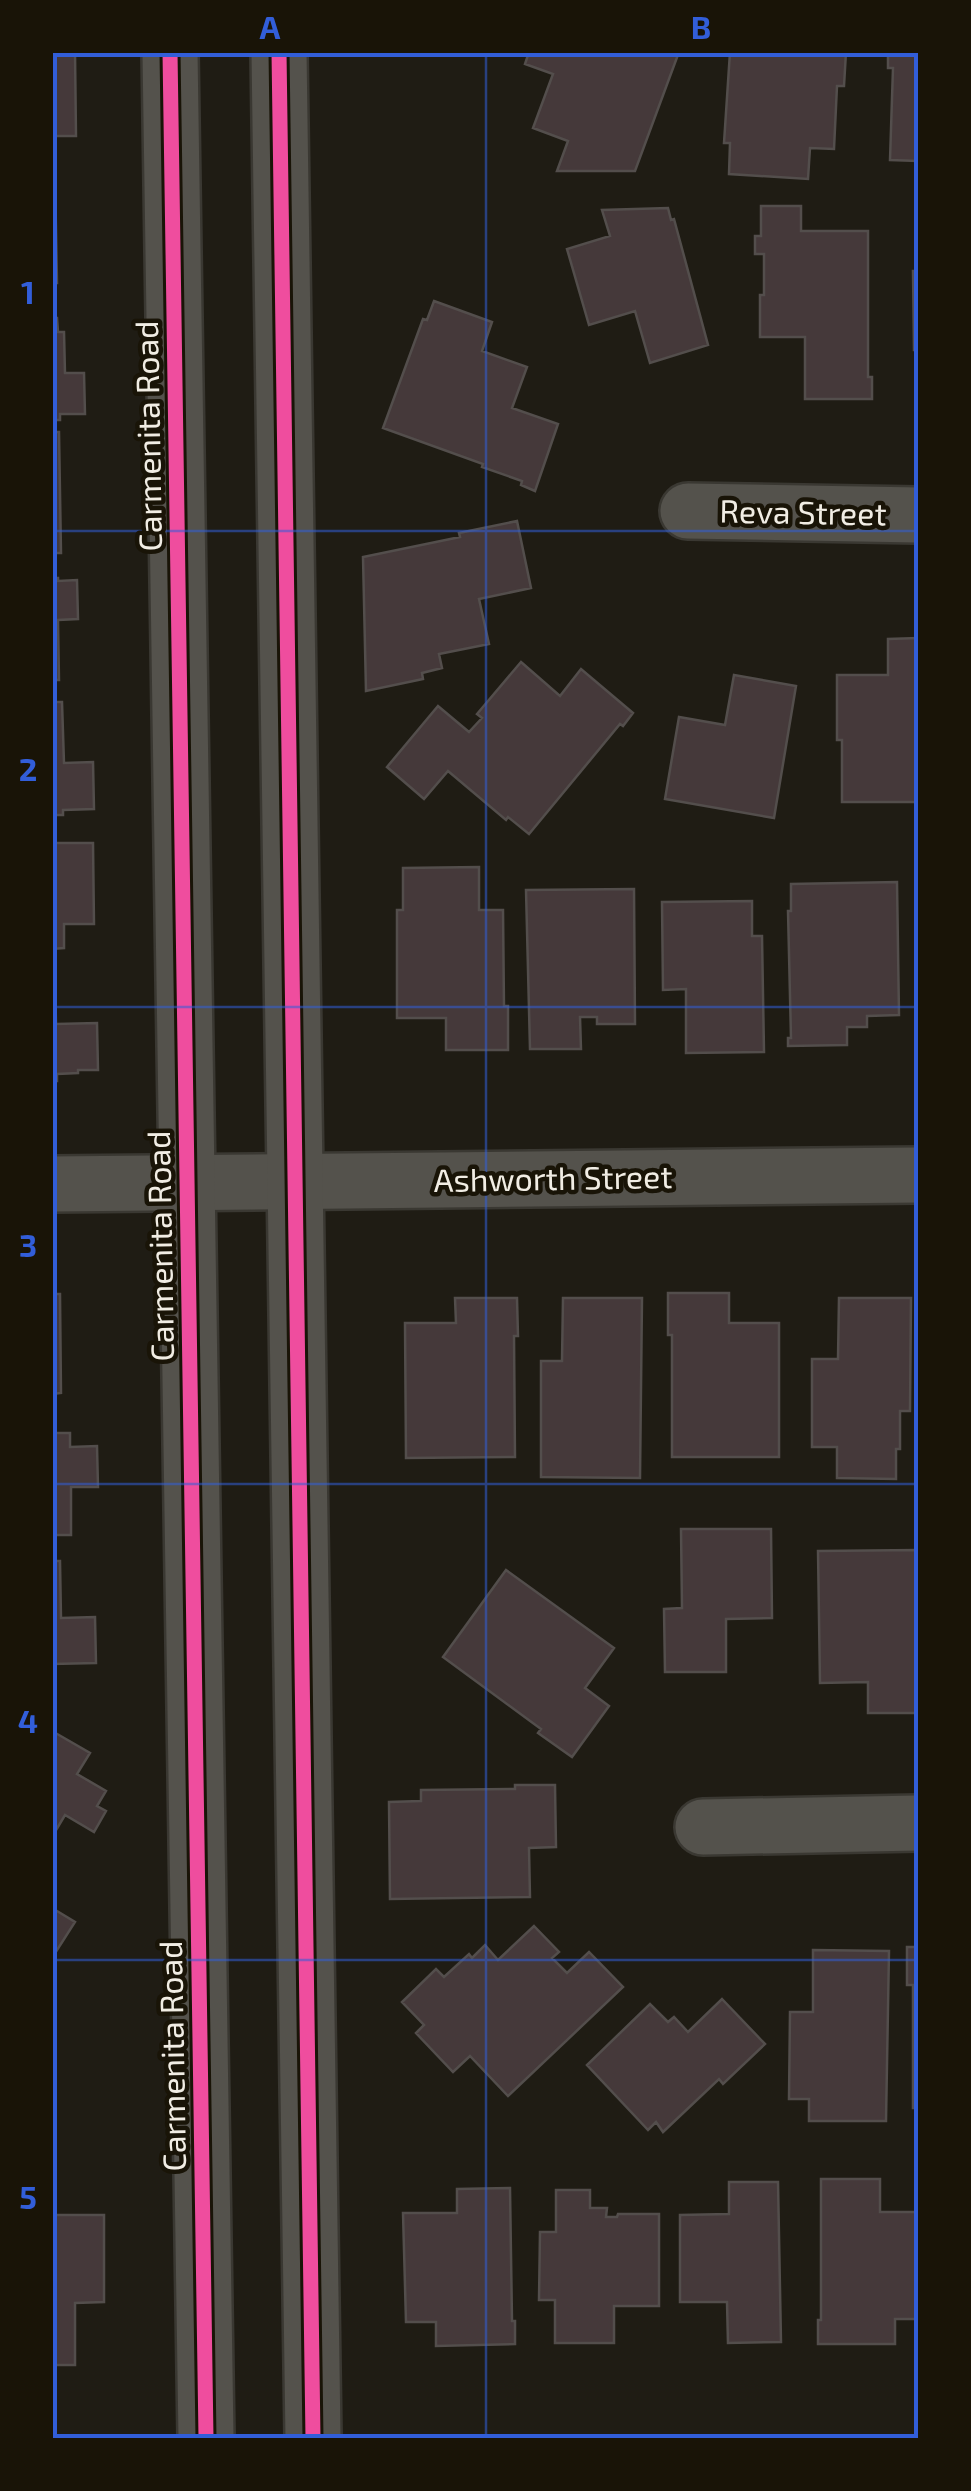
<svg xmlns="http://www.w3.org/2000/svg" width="971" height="2491" viewBox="0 0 971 2491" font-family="'Exo 2',sans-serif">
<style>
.building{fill:#45393a;stroke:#534e4c;stroke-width:2.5}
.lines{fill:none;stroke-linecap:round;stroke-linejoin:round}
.street-casing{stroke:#3a3832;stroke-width:60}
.secondary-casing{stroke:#3a3832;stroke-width:60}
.street{stroke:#54524c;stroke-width:55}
.secondary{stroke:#54524c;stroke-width:55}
.cycleway-casing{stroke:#191407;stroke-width:21}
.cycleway{stroke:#ef4d9e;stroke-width:15}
.grid{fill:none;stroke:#325ed9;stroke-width:2.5;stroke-opacity:0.55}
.labels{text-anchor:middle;stroke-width:9;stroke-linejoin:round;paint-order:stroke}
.street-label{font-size:32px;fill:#f1ede4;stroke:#191407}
.neatline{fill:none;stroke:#325ed9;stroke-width:4}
.grid-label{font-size:32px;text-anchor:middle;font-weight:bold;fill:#325ed9}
</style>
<rect width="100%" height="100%" fill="#1f1c14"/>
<!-- building -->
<path class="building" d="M 52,52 L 75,52 L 76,136 L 52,136 Z
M 529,52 L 679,52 L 635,171 L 557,171 L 568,141 L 533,128 L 553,74 L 525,64 Z
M 730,52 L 846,52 L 844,86 L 837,86 L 834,149 L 810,148 L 808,179 L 729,174 L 730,143 L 724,143 Z
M 888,52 L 918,52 L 918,161 L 890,160 L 893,68 L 888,68 Z
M 52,176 L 55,176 L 57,283 L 52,283 Z
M 761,206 L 801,206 L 801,231 L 868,231 L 868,377 L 872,377 L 872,399 L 805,399 L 805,337 L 760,337 L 760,295 L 764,295 L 764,254 L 755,254 L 755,236 L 761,236 Z
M 668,208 L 671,220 L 674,219 L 708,345 L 650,363 L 635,311 L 589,325 L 567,249 L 610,236 L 602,210 Z
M 913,271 L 918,271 L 918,350 L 914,350 Z
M 434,301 L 492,322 L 482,351 L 527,367 L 512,408 L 558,424 L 535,491 L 521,485 L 522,481 L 482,467 L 483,464 L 383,428 L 423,319 L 427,320 Z
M 52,318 L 57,318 L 58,332 L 64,332 L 65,373 L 84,373 L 85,414 L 60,414 L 60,420 L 52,420 Z
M 52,432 L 59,432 L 61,553 L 52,553 Z
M 517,521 L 531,588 L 479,599 L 489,644 L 439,654 L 442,668 L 422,673 L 423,679 L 366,691 L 363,557 L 460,537 L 459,533 Z
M 52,578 L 58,578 L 58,581 L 77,580 L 78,619 L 58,620 L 59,680 L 52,680 Z
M 918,638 L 918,802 L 842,802 L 842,740 L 837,740 L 837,675 L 888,675 L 888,639 Z
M 521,662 L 560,696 L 581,669 L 633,713 L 623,726 L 620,724 L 529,834 L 508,817 L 506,820 L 448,771 L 424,799 L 387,767 L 438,706 L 469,732 L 482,718 L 477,714 Z
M 734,675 L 796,686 L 774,818 L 665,799 L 679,717 L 725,725 Z
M 52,702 L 62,702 L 64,763 L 93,762 L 94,809 L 63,810 L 63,815 L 52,815 Z
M 52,843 L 93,843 L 94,924 L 64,924 L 64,948 L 52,949 Z
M 479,867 L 479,910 L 503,910 L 504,1006 L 508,1006 L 508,1050 L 446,1050 L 446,1018 L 397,1018 L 397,910 L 403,910 L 403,868 Z
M 897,882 L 899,1015 L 867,1016 L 867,1027 L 847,1027 L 847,1045 L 788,1046 L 788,1038 L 791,1038 L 788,911 L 791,911 L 791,884 Z
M 634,889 L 635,1024 L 597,1024 L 597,1017 L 580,1017 L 581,1049 L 530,1049 L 526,890 Z
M 752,901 L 752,936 L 762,936 L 764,1052 L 686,1053 L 686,989 L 663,990 L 662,902 Z
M 55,981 L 56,1024 L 97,1023 L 98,1070 L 78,1070 L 78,1073 L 57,1074 L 57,1081 L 52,1081 L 52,982 Z
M 668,1293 L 729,1293 L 729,1323 L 779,1323 L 779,1457 L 672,1457 L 672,1335 L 668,1335 Z
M 52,1294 L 60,1294 L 61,1393 L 52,1394 Z
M 455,1298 L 517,1298 L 518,1336 L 514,1336 L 515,1457 L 406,1458 L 405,1323 L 456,1323 Z
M 563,1298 L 642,1298 L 640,1478 L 541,1477 L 541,1361 L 562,1361 Z
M 839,1298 L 911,1298 L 910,1411 L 900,1411 L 900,1449 L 896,1449 L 896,1479 L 837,1478 L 837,1447 L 812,1447 L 812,1359 L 838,1359 Z
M 52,1433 L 70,1433 L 70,1447 L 97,1446 L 98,1487 L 71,1487 L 71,1535 L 52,1535 Z
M 681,1529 L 771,1529 L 772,1618 L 726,1619 L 726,1672 L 665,1672 L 664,1609 L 682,1608 Z
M 918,1550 L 918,1713 L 868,1713 L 868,1682 L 820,1683 L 818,1551 Z
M 52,1561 L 60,1561 L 61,1618 L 95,1617 L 96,1663 L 52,1664 Z
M 506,1570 L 614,1648 L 585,1688 L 609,1706 L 572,1757 L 538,1733 L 541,1729 L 443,1657 Z
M 52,1731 L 90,1753 L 77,1774 L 106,1791 L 97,1806 L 106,1811 L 94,1832 L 65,1815 L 52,1837 Z
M 515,1785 L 555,1785 L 556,1847 L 529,1848 L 530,1897 L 390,1899 L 389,1802 L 421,1801 L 421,1790 L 515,1789 Z
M 52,1908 L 75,1922 L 52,1958 Z
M 534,1926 L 559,1952 L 552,1958 L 567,1973 L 589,1952 L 623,1987 L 508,2096 L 470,2056 L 453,2072 L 416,2033 L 424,2025 L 402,2002 L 436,1969 L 444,1977 L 469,1954 L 472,1958 L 485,1945 L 498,1960 Z
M 907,1947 L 918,1947 L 918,2108 L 913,2108 L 913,1985 L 907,1985 Z
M 813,1950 L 889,1951 L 886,2121 L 809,2121 L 809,2099 L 789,2099 L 790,2012 L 813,2012 Z
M 722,1999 L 765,2044 L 723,2084 L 719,2079 L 663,2132 L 656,2122 L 648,2130 L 587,2065 L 650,2004 L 668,2022 L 674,2017 L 688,2032 Z
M 821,2179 L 880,2179 L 880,2212 L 918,2212 L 918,2319 L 895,2319 L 895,2344 L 818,2344 L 818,2320 L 821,2320 Z
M 729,2182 L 778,2182 L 781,2342 L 728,2343 L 727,2302 L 680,2302 L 680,2215 L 729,2214 Z
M 510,2188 L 512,2321 L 515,2321 L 515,2344 L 436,2346 L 436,2322 L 406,2322 L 403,2213 L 457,2213 L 457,2189 Z
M 556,2190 L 590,2190 L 590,2208 L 607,2208 L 606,2217 L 617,2217 L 618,2214 L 659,2214 L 659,2306 L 614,2306 L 614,2343 L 555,2343 L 555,2300 L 539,2300 L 540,2232 L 556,2232 Z
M 52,2215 L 104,2215 L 104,2302 L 75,2303 L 75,2365 L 52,2365 Z"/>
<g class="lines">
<defs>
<path id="street" d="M 688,511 L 918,515
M 52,1184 L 918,1175
M 703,1827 L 918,1823"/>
<path id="secondary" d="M 170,52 L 206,2438
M 279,52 L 313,2438"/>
</defs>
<!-- street casing -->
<use href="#street" class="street-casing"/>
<!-- secondary casing -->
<use href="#secondary" class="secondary-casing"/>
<!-- street -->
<use href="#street" class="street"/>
<!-- secondary -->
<use href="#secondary" class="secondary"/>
<defs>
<path id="cycleway" d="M 170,52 L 206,2438
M 279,52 L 313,2438"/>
</defs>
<!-- cycleway casing -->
<use href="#cycleway" class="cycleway-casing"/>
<!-- cycleway -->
<use href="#cycleway" class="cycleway"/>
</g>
<!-- grid -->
<path class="grid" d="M 486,52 L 486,2438M 52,531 L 918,531M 52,1007 L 918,1007M 52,1484 L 918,1484M 52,1960 L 918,1960"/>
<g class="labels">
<!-- street labels -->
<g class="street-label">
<text transform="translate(149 436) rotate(-91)" y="11">Carmenita Road</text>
<text transform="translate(803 513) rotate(1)" y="11">Reva Street</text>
<text transform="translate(553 1179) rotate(-1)" y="11">Ashworth Street</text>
<text transform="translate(161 1246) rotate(-91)" y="11">Carmenita Road</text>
<text transform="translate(173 2056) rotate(-91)" y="11">Carmenita Road</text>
</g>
</g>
<!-- border -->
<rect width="971" height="2491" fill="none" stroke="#191407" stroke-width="110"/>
<rect x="55" y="55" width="861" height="2381" class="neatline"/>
<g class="grid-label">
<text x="270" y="39">A</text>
<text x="701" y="39">B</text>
<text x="28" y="304">1</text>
<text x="28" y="781">2</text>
<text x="28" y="1257">3</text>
<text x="28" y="1733">4</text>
<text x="28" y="2209">5</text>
</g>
</svg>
